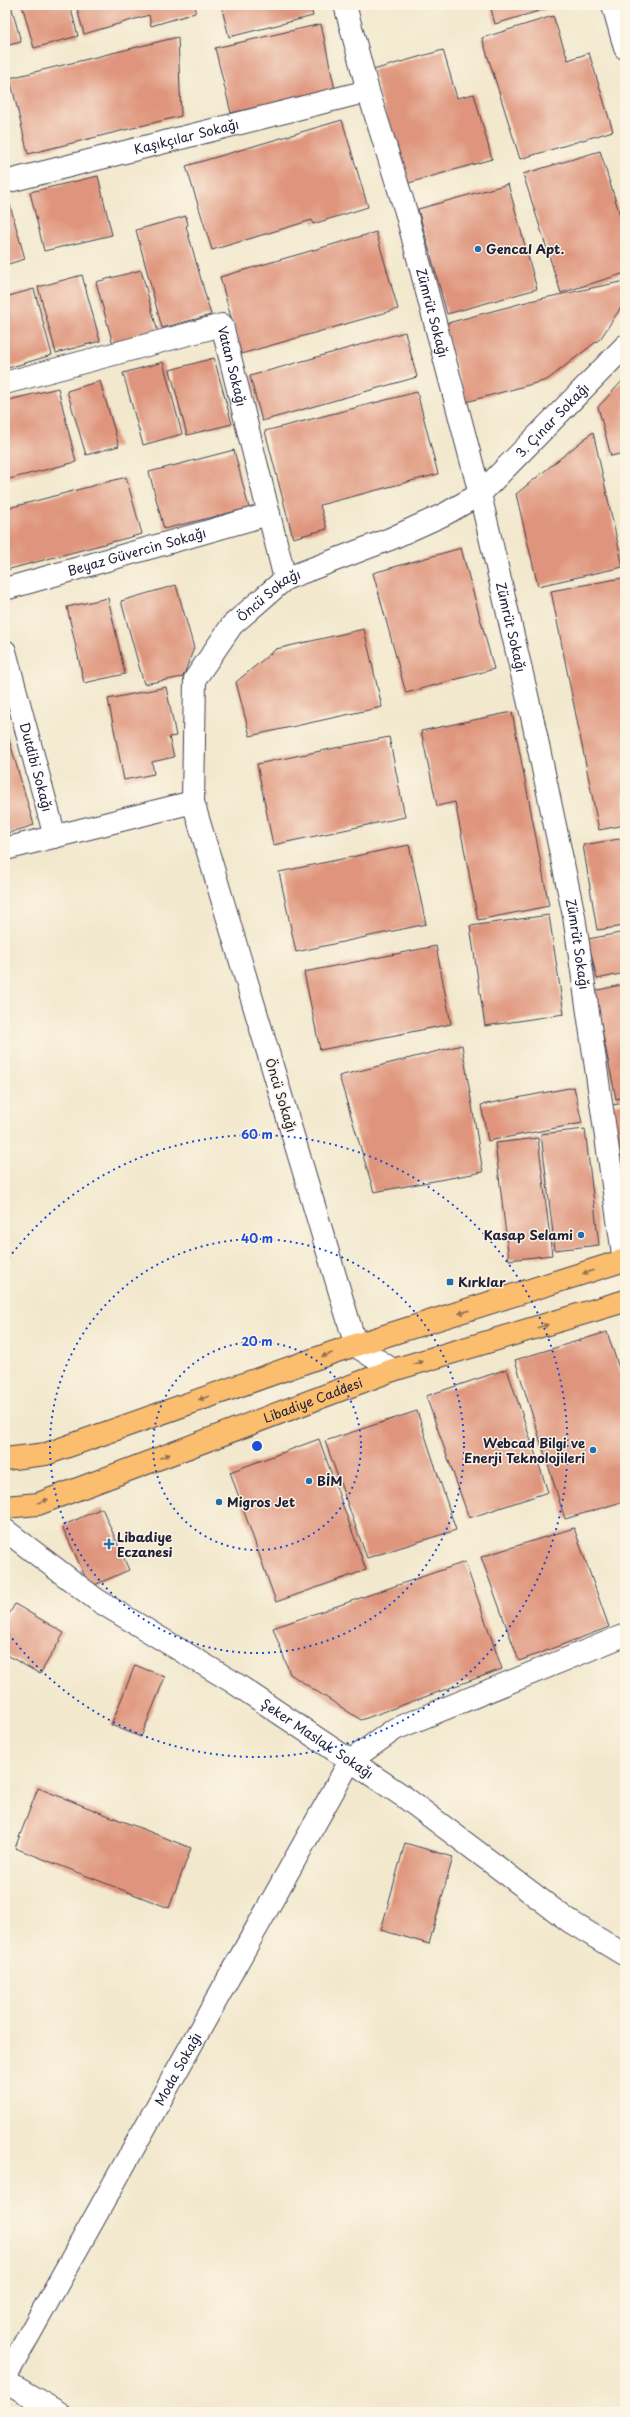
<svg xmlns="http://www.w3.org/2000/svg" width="630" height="2417" viewBox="0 0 630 2417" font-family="'Playpen Sans',sans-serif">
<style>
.building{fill:#df957d}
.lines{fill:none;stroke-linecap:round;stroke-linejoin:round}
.minor-casing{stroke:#414051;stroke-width:24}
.major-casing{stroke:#414051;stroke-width:24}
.minor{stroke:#fff;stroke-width:22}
.major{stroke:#fbbd6e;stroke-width:22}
.oneway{fill:#8e7054}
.ring{fill:none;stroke:#1d4ed8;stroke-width:2;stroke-dasharray:2 4}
.poi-dot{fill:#1f6fb2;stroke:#fcf5e5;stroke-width:1.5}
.labels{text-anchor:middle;stroke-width:3;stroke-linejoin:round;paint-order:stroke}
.street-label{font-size:13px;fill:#22223b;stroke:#fcf5e5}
.poi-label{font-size:13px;font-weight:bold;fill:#22223b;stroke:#fcf5e5;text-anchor:start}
.centre{fill:#1d4ed8;stroke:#fcf5e5;stroke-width:2}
.ring-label{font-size:12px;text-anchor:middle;font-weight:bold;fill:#1d4ed8;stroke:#fcf5e5;stroke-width:3;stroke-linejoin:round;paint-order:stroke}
</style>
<rect width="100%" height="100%" fill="#fcf5e5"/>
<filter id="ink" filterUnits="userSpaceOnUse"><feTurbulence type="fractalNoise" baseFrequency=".025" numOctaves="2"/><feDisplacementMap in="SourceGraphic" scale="8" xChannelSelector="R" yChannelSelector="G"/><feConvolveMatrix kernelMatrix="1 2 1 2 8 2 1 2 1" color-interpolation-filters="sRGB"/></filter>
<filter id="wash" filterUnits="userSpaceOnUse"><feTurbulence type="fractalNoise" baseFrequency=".012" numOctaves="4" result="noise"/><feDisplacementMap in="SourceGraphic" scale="16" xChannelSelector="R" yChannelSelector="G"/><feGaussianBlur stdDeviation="0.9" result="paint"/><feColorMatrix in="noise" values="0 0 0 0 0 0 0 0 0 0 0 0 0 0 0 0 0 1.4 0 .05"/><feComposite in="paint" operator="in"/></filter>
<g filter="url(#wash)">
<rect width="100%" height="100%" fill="#f2e8ce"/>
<g id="blocks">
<!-- building -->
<path class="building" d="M 5,5 L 11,5 L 21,42 L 5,46 Z
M 22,5 L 70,5 L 78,36 L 34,48 Z
M 76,5 L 196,5 L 195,13 L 151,26 L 149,15 L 84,34 Z
M 221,5 L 310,5 L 313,16 L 229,37 Z
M 490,5 L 559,5 L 495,24 Z
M 553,16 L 568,60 L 589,53 L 613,131 L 520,159 L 482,38 Z
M 321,24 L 335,90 L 231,113 L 215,48 Z
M 178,37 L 181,116 L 28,154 L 10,78 Z
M 443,50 L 457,98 L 474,94 L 492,159 L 405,184 L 373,70 Z
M 342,120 L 368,207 L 313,224 L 312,220 L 212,250 L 186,166 Z
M 600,151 L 625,231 L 625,273 L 561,293 L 523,174 Z
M 98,176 L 112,235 L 44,251 L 30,192 Z
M 508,184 L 537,289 L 447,314 L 418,209 Z
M 8,198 L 25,259 L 5,265 L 5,199 Z
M 186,216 L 188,225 L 186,226 L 211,315 L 162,328 L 136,230 Z
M 376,232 L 398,309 L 241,354 L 220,277 Z
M 141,270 L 159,336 L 114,348 L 96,282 Z
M 82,275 L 100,341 L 56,353 L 38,287 Z
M 625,281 L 625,301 L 601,338 L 547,380 L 466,402 L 444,324 L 530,301 Z
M 34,289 L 52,355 L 8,368 L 5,358 L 5,297 Z
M 405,332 L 417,377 L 262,421 L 250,376 Z
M 214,358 L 232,424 L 187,435 L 170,370 Z
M 163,362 L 182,434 L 143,445 L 123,373 Z
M 625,378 L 625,453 L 611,456 L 598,407 Z
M 100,381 L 119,446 L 86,455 L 67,391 Z
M 58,388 L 76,462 L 5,480 L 5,401 Z
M 417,392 L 438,474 L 320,505 L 327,529 L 293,538 L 265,431 Z
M 593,432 L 623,567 L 538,586 L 516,494 Z
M 234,450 L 249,508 L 164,529 L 149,472 Z
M 126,477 L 142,534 L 6,570 L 5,509 Z
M 461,548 L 494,669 L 406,693 L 373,573 Z
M 622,578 L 625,592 L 625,825 L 599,830 L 551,591 Z
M 176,585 L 194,648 L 183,677 L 144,684 L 121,601 Z
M 108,598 L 125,674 L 84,683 L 67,607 Z
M 364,629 L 382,707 L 250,736 L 236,682 L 276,649 Z
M 166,687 L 176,736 L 169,737 L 174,757 L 152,762 L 154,774 L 124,780 L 108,699 Z
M 512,712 L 549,906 L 478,920 L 455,802 L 437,806 L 421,731 Z
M 5,726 L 34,825 L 5,834 Z
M 389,737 L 405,817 L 273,845 L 257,764 Z
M 625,838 L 625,926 L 597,930 L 583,845 Z
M 409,845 L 426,924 L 296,952 L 279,872 Z
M 549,915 L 564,1014 L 485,1026 L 470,926 Z
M 625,932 L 625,973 L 597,979 L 588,939 Z
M 436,946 L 451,1024 L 320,1050 L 304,972 Z
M 625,984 L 625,1097 L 616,1099 L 594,991 Z
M 462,1045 L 483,1172 L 374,1192 L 339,1076 Z
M 574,1087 L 582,1123 L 488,1141 L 481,1105 Z
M 625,1103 L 625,1175 L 624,1175 L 612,1105 Z
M 585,1129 L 599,1245 L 555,1250 L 541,1134 Z
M 538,1138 L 552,1255 L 509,1260 L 495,1143 Z
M 607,1332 L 625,1386 L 625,1501 L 565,1519 L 515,1360 Z
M 507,1369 L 548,1492 L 469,1518 L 426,1396 Z
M 417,1411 L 456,1530 L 367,1558 L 325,1441 Z
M 319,1439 L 366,1570 L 276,1602 L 230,1472 Z
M 102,1508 L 129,1570 L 90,1587 L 62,1526 Z
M 574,1528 L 609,1627 L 519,1661 L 481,1557 Z
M 465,1562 L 502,1669 L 361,1720 L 290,1674 L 273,1628 Z
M 15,1604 L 64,1633 L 40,1674 L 5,1654 L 5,1621 Z
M 135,1665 L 165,1677 L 141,1737 L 111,1725 Z
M 38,1788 L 191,1848 L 169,1908 L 15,1848 Z
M 405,1843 L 453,1857 L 429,1944 L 381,1930 Z"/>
</g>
</g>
<g filter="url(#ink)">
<use href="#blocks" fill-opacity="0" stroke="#414051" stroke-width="1"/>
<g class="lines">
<defs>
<g id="minor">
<path id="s1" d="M 345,5 L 368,91 L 406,212 L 480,494 L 533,721 L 574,916 L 624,1261"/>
<path d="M 613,5 L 625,48"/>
<path id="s2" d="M 5,182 L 368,91"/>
<path id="s3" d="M 5,383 L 222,325 L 285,579"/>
<path id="s4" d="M 5,589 L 269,514"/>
<path id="s5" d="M 5,651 L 55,837"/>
<path d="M 5,849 L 193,802"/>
<path id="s6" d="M 393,1370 L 356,1346 L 193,802 L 195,679 L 232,625 L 285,579 L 390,539 L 445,514 L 480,494 L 625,346"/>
<path id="s7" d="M 5,1530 L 97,1600 L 233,1682 L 403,1796 L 569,1921 L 625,1955"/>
<path id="s8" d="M 5,2378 L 350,1761 L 395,1729 L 625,1635"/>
<path d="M 5,2381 L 58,2412"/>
</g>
<g id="major">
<path d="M 5,1459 L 46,1454 L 340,1350 L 625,1260"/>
<path id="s9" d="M 5,1507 L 38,1504 L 393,1370 L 625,1301"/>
</g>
</defs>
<!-- minor casing -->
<use href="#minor" class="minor-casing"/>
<!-- major casing -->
<use href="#major" class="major-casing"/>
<!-- minor -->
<use href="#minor" class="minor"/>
<!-- major -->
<use href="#major" class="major"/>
</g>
<!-- one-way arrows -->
<defs><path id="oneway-solid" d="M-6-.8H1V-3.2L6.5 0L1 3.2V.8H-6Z"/></defs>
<g class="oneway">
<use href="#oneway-solid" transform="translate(588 1272) rotate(162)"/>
<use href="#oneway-solid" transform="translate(464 1312) rotate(162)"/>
<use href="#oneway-solid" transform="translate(543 1326) rotate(-16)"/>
<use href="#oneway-solid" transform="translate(327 1355) rotate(161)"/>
<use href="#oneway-solid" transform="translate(418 1363) rotate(-16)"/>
<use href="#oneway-solid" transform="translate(204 1398) rotate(161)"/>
<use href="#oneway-solid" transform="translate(165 1456) rotate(-21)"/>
<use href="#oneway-solid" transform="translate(43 1501) rotate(-20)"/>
</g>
</g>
<!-- distance rings -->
<g class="ring">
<circle cx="257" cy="1446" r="104"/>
<circle cx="257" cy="1446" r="207"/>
<path d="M5 1263A311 311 0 1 1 5 1629"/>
</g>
<!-- markers -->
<g class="poi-dot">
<circle cx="478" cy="249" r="4"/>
<circle cx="581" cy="1235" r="4"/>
<rect x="446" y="1278" width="8" height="8" rx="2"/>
<circle cx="593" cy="1450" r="4"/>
<circle cx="309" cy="1481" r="4"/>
<circle cx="219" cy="1502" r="4"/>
<path d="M107 1538h4v4h4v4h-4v4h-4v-4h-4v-4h4z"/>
</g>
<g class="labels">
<!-- street labels -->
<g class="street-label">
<text dy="5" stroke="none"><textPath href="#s2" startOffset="187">Kaşıkçılar Sokağı</textPath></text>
<text dy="5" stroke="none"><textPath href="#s1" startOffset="320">Zümrüt Sokağı</textPath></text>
<text dy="5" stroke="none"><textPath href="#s3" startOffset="267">Vatan Sokağı</textPath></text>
<text dy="5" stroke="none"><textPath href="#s6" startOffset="1187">3. Çınar Sokağı</textPath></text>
<text dy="5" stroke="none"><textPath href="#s4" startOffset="137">Beyaz Güvercin Sokağı</textPath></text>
<text dy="5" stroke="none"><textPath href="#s6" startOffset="848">Öncü Sokağı</textPath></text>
<text dy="5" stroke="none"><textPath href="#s1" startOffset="644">Zümrüt Sokağı</textPath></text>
<text dy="5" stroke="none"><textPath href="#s5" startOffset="120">Dutdibi Sokağı</textPath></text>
<text dy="5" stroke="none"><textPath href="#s1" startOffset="968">Zümrüt Sokağı</textPath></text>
<text transform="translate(281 1095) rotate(73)" y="5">Öncü Sokağı</text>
<text dy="5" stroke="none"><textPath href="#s9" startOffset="327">Libadiye Caddesi</textPath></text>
<text dy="5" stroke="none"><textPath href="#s7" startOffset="376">Şeker Maslak Sokağı</textPath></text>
<text dy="5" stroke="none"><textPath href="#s8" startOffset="354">Moda Sokağı</textPath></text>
</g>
<!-- poi labels -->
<g class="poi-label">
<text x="486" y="254">Gencal Apt.</text>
<text x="573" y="1240" text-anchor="end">Kasap Selami</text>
<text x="458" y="1287">Kırklar</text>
<text x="585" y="1448" text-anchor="end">Webcad Bilgi ve<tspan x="585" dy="15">Enerji Teknolojileri</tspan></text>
<text x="317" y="1486">BİM</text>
<text x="227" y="1507">Migros Jet</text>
<text x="117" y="1542">Libadiye<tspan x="117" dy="15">Eczanesi</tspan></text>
</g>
</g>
<circle cx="257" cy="1446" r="6" class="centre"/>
<g class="ring-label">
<text x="257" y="1139">60 m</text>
<text x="257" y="1243">40 m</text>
<text x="257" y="1346">20 m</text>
</g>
<!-- margin -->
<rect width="630" height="2417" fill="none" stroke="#fcf5e5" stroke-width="20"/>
</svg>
